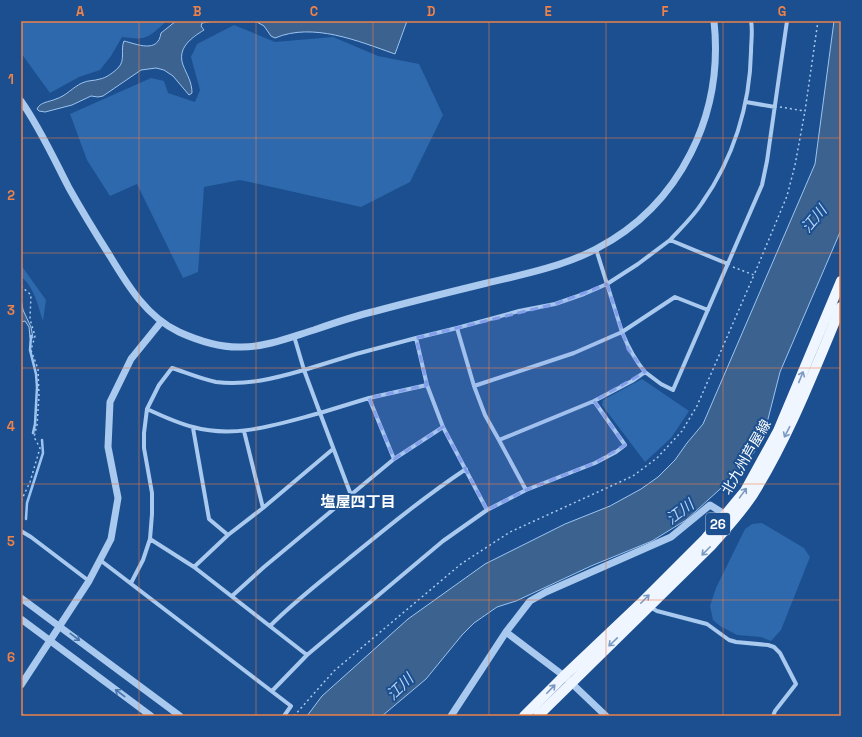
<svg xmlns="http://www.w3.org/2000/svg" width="862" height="737" viewBox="0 0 862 737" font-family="'Space Grotesk','Noto Sans JP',sans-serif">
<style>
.green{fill:#2e69ad}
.water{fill:#3c6290;stroke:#9cc4f0}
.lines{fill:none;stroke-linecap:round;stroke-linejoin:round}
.stream{stroke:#9cc4f0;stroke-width:2.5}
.path{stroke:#a9c9ee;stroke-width:1.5;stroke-dasharray:2 3;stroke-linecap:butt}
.minor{stroke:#a9c9ee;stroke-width:4}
.tertiary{stroke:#a9c9ee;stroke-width:7}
.primary{stroke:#f0f6ff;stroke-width:10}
.oneway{stroke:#7b9ac1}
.oneway2{stroke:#4674ac}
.marked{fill:#839eea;fill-opacity:0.2;stroke:#839eea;stroke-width:3;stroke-dasharray:8 5;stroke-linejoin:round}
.grid{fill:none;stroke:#ee8249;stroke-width:1;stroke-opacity:0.55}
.labels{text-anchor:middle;stroke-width:4;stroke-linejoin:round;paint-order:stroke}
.shield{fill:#1b4f8f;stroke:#bbcadd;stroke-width:1}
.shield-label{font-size:13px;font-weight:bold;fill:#fff}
.street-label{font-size:14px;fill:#fff;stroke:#1b4f8f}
.water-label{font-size:15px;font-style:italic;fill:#b5d3f5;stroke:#1b4f8f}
.neighbourhood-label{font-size:15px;font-weight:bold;fill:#fff;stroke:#1b4f8f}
.neatline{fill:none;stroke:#ee8249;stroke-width:1.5}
.grid-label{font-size:13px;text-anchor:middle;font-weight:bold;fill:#ee8249}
</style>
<rect width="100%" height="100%" fill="#1b4f8f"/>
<!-- green -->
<path class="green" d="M 21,21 L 167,21 C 148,37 148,41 122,37 L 111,56 L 100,70 L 79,77 L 50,93 L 21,53 Z
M 234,25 L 275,42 L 333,37 L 378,56 L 419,64 L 443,115 L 410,182 L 361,207 L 240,180 L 204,187 L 198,272 L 183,278 L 137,184 L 110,196 L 87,160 L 70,114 L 151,78 L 164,81 L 168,93 L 195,102 L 200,90 L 191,57 L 197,44 Z
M 21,265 L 46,300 L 43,321 C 38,306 34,286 21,277 Z
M 642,379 L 689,411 L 671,438 L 645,462 L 602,405 L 603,400 Z
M 762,523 L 804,548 L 810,557 L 781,630 L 771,641 L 761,637 L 737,635 L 720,626 L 713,620 L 710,606 L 716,588 L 745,529 L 752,524 Z"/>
<!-- water -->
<path class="water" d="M 176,21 L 214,21 L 202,23 L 201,26 L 204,30 C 191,38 177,48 183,65 C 187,75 192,82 192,93 L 189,95 L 173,76 L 164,70 L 156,68 L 141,70 L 103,96 L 98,97 L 91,96 L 72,105 L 45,112 L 39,111 L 37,109 C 40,102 49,102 56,99 C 66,96 73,87 82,83 C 88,80 94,81 100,79 C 106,78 114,72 118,68 C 126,60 120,50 124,41 C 137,44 158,54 161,33 Z
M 255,21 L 407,21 L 395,54 C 358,41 313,22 275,38 L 271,36 L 264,26 Z
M 834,21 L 841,21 L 841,230 L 780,372 L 768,419 L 762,435 L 755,451 L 741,470 L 686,520 L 652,541 L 591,566 L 516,601 L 497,607 L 474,623 L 462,635 L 426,679 L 382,716 L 307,716 L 322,696 L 408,619 L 485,564 L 565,524 L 610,506 L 641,489 L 658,477 L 675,460 L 687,443 L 703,424 L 815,164 Z
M 21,298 L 23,310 L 31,327 L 33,338 L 30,338 L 29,327 L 25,321 L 21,322 Z"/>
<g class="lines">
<!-- stream -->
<path class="stream" d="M 31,336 L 30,350 L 36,374 L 37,387 L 35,424 L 33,433
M 26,519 L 27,503 L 43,453 L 42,440"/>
<!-- path -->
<path class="path" d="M 780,107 L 805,111 L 818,21
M 733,267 L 754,275 L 787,196 L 795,165 L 805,111
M 21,286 L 31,295 L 30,319 L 35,336 L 31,350 L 38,369 L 39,396 L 37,425 L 34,437 L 40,448 L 30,482 L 21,501
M 294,716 L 334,671 L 461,564 L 510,532 L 633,476 L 657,458 L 682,431 L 697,406 L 754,275"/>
<!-- minor -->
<path class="minor" d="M 746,102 L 775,107
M 728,264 L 670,240 C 681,228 693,217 702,203 C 733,159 750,106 751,52 C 751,41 753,31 751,21
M 457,328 L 416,338 L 427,385 L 443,427 L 487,510
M 294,336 L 304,370 C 276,378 246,386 216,382 C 201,379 187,373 172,368 L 159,385 L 147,409 C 162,416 177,423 193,427 C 236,439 278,424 320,413 L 304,370 L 356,354 L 416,338
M 645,372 C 634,359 628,347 622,332 L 675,297 L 708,310
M 474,386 L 457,328 L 519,311 L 555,304 L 584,294 L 607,284 L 596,249
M 594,401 L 499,440 L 485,415 L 474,386 L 574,353 L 622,332 L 607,284 L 638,264 L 670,240
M 147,409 L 144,433 L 144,448 L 152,493 L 152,514 L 150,539
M 193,428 L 209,519 L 228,535
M 244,431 L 263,508
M 499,440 L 526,490
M 394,459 L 369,398 L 427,385
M 351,495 L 320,413 L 369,398
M 21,531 L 31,537 L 89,581
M 100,560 L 291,706 L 284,716
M 194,567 L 228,535 L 263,508 L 333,449
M 131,583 L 143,560 L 150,539 L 194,567 L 307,655 L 272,691
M 232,596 L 264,567 L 394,459 L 443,427
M 650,607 L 657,611 L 707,624 L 729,640 L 736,642 L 768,645 L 774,647 L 780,653 L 796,684 L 775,711 L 773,716
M 270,626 C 294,602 320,582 347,560 C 385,529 424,497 466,469
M 307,655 L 443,541 L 487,510 L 526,490 L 595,463 L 616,452 L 625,445 L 594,401 L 632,381 L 645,372 L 661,384 L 673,390 L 762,185 L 767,161 L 787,21
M 21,715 L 22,716"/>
<!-- tertiary -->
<path class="tertiary" d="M 21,101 C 40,128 54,159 69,188 C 82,211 96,234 110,256 C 128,286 147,317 179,332 C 199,341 220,348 242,347 C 266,347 291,337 314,330 C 334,323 355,316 376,311 C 413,301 450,292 487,283 C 522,275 564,266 596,249 C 681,205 724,114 714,21
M 21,598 L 180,716
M 21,619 L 151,716
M 506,632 L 564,676 L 606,716
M 21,685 L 89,581 L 111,539 L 118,498 L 108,447 L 110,402 L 131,359 L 161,322
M 451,716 L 506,632 L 530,601 L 546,592 L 671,537 L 710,505 L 726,515"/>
<!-- primary -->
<path class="primary" d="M 524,716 L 564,676 L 640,604 L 705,539 L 745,491 L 778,431 L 841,281
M 538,716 L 711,546 C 725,530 740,514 752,496 C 789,437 814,371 841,307"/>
</g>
<!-- one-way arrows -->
<defs><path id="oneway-shaft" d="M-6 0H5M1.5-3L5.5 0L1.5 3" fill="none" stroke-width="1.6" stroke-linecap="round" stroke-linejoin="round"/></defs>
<g class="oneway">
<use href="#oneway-shaft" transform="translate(801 377) rotate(-68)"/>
<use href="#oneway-shaft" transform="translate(787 432) rotate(117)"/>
<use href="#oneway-shaft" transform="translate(743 493) rotate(-54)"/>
<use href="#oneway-shaft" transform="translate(706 551) rotate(135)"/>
<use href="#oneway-shaft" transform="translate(645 599) rotate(-45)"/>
<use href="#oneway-shaft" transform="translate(613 642) rotate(136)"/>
<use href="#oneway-shaft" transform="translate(551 689) rotate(-46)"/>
</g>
<g class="oneway2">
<use href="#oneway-shaft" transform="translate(75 637) rotate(37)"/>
<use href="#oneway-shaft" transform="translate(120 693) rotate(-143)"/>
</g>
<!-- marked area -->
<path class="marked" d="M 607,284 L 628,349 L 645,372 L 594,401 L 625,445 L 595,463 L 526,490 L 487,510 L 443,427 L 394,459 L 369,398 L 427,385 L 416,338 L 555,304 Z"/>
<!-- grid -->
<path class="grid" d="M 139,21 L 139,716M 256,21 L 256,716M 373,21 L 373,716M 489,21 L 489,716M 606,21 L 606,716M 723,21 L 723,716M 21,138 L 841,138M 21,253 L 841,253M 21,368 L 841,368M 21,484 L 841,484M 21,600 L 841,600"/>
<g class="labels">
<!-- shield labels -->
<rect class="shield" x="706" y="513" width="24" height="22" rx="3"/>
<g class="shield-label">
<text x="718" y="529">26</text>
</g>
<!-- street labels -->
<g class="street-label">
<text transform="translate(746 457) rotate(-60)" y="5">北九州芦屋線</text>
</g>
<!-- water labels -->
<g class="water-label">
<text transform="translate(814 219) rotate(-50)" y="5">江川</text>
<text transform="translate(680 512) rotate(-37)" y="5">江川</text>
<text transform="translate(400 687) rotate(-44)" y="5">江川</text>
</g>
<!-- neighbourhood labels -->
<g class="neighbourhood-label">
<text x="358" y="507">塩屋四丁目</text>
</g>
</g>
<!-- border -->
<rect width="862" height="737" fill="none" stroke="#1b4f8f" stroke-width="44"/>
<rect x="22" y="22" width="818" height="693" class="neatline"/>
<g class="grid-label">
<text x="80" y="16">A</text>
<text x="197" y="16">B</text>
<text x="314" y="16">C</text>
<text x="431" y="16">D</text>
<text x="548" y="16">E</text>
<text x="665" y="16">F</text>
<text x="782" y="16">G</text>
<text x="11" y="84">1</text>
<text x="11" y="200">2</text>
<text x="11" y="315">3</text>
<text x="11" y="431">4</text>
<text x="11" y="546">5</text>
<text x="11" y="662">6</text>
</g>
</svg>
